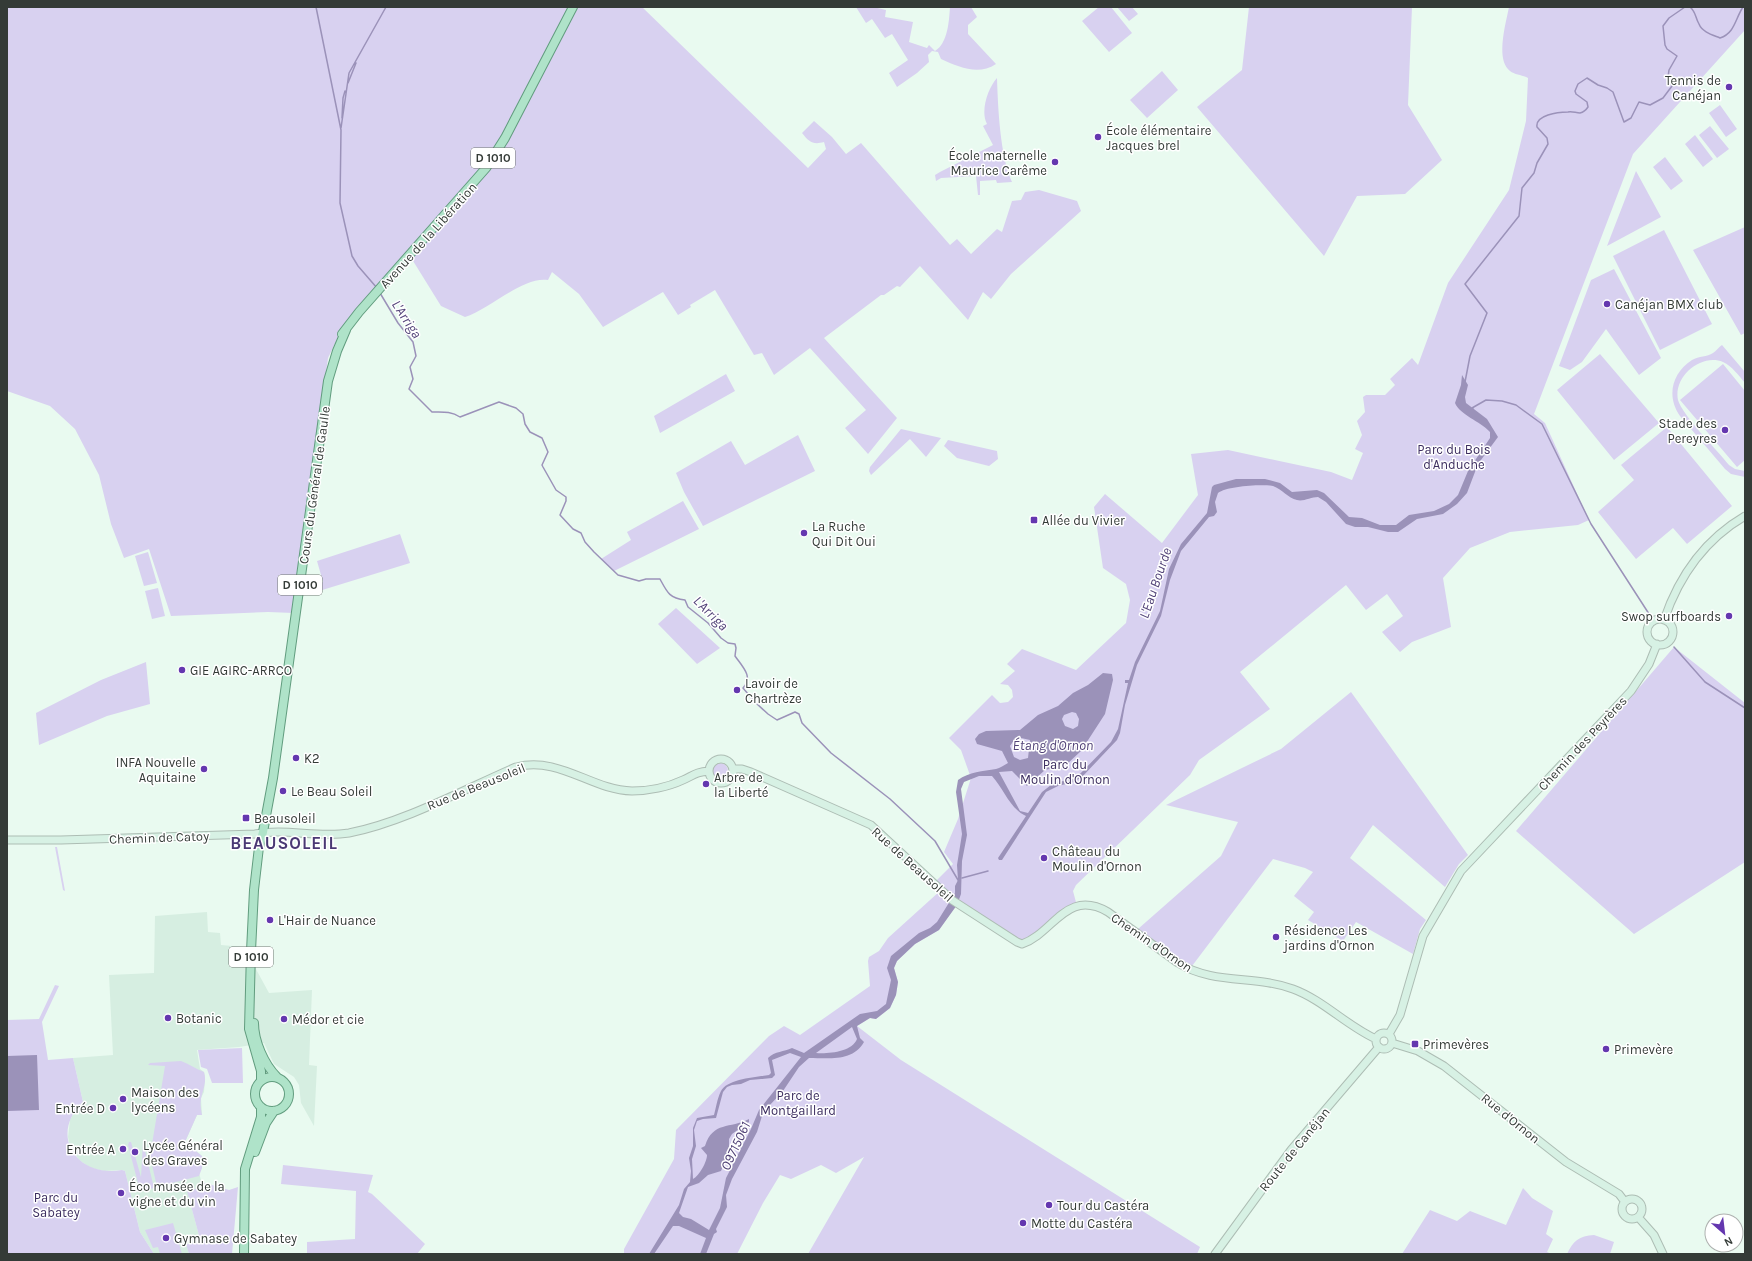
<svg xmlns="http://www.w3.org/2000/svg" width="1752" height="1261" viewBox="0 0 1752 1261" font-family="Karla,sans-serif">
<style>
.built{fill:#d6eee1}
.green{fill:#d8d1f0}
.water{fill:#9b92b9;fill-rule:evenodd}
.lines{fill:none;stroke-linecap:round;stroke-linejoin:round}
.stream{stroke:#9b92b9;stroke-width:1.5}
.secondary-casing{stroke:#adbdb4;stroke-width:9}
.primary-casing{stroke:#619c7e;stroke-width:10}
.secondary{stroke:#d7f1e4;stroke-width:7}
.primary{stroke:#afe3c9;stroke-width:8}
.poi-dot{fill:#6437af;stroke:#fff;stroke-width:1.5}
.labels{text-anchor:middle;stroke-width:3;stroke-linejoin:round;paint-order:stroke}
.shield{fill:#fff;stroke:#717673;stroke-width:1}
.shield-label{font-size:12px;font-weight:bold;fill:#343b37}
.poi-label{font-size:13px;fill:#343b37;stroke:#fff;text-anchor:start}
.street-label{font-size:13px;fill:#343b37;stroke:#fff}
.park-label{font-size:13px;fill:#3c2d5f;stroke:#fff}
.water-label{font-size:14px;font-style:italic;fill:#524378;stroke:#fff}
.district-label{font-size:17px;font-weight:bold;letter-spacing:1px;fill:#4a3874;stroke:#fff}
</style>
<rect width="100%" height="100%" fill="#e9faf0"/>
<!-- built -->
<path class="built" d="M 207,912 L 208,932 L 220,933 L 221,945 L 244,947 L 269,993 L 312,990 L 309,1065 L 317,1066 L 314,1126 L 301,1103 L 299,1085 L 294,1077 L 274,1064 L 264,1043 L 239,1047 L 197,1050 L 200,1069 L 204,1072 L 205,1077 L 204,1092 L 201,1098 L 202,1115 L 197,1115 L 185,1142 L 202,1156 L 202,1168 L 199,1173 L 203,1187 L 189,1198 L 201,1243 L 186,1244 L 189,1254 L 154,1254 L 140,1232 L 125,1171 L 122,1170 L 104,1171 L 91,1168 L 79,1160 L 70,1147 L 68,1137 L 70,1120 L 76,1109 L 83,1102 L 73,1058 L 113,1055 L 109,975 L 154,973 L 155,916 Z"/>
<!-- green -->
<path class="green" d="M 7,7 L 642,7 L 808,168 L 826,149 L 824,142 C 813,145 809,142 802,133 L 814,121 L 832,137 L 846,154 L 861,143 L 950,245 L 957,239 L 971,254 L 997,229 L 1002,232 L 1012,201 L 1021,200 L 1025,192 L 1039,190 L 1077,201 L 1081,211 L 1011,274 L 991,299 L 983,292 L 968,320 L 920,266 L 900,287 L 897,286 L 884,295 L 881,295 L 824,338 L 897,418 L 868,454 L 845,428 L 866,410 L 810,348 L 774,375 L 762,353 L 754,355 L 715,290 L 690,305 L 691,307 L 678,315 L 663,292 L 603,327 L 579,294 L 552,272 L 548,280 C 523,276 489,310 465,317 L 441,306 L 410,256 L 341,331 L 328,358 L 294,613 L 268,612 L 171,616 L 149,549 L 124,558 L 111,524 L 99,475 L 75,429 L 50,406 L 7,391 Z
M 856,7 L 873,7 L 886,10 L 885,17 L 913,22 L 909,42 L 927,48 L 929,45 L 935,51 C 948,43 949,21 950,7 L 971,7 L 977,17 L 968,25 L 968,34 L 996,64 C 978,76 959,67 941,59 L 938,52 L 932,51 L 928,55 L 929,62 L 917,73 L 897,87 L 889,73 L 908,60 L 892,34 L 885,38 L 872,19 L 866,23 Z
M 1099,7 L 1111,7 L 1132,33 L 1109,52 L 1082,21 Z
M 1117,7 L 1132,7 L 1138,14 L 1129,21 Z
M 1249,7 L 1412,7 L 1408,105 L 1442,160 L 1405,194 L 1357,196 L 1324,256 L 1197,107 L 1242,70 Z
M 1509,7 L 1745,7 L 1745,30 L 1633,154 L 1534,414 L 1545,423 L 1589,520 L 1578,525 L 1510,532 L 1470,548 L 1443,578 L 1451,627 L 1412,642 L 1400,652 L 1382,632 L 1403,616 L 1387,594 L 1366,610 L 1346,585 L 1240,672 L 1270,709 L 1199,760 L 1190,775 L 1076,885 L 1073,891 L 1077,906 L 1022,944 L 957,904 L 939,930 L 915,944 L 897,961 L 894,968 L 898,982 L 896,995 L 890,1008 L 876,1019 L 870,1018 L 857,1026 L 901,1060 L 1200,1247 L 1197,1254 L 808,1254 L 864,1157 L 836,1173 L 821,1165 L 791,1179 L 780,1175 L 763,1203 L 737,1254 L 624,1254 L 624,1249 L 674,1159 L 676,1130 L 769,1036 L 784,1026 L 800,1035 L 870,986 L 868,961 L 869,957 L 879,951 L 888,938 L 940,891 L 948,893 L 936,881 L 953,864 L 944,852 L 958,819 L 971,778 L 961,750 L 949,738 L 992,695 L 1000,703 L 1008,702 L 1013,697 L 1012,690 L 1008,685 L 1000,684 L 1015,671 L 1007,664 L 1022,649 L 1076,670 L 1126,623 L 1130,600 L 1126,584 L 1103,568 L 1094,507 L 1105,494 L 1162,543 L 1198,495 L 1191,454 L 1228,450 L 1331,472 L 1352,480 L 1363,453 L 1355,449 L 1362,435 L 1357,421 L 1365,412 L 1363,397 L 1366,395 L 1385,395 L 1395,385 L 1390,379 L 1412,358 L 1418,365 L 1448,283 L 1509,190 L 1526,121 L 1528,78 C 1523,75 1515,75 1510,71 C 1495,60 1506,23 1509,7 Z
M 1162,71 L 1178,90 L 1147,118 L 1130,100 Z
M 997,78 C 998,108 1000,156 1012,182 L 997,183 L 996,180 L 980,181 L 980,195 L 978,195 L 976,176 L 941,178 L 936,181 L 935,175 L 940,172 L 993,145 L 983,126 L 987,124 C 980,111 988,88 997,78 Z
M 1720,105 L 1737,129 L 1726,137 L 1709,113 Z
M 1710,126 L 1729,149 L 1717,158 L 1699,135 Z
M 1695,135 L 1713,159 L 1703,167 L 1685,144 Z
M 1665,157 L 1683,181 L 1671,190 L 1653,167 Z
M 1636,171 L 1661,217 L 1607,246 Z
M 1745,227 L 1745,333 L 1741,335 L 1693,250 Z
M 1664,230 L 1712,324 L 1660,350 L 1613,256 Z
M 1614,269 L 1661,358 L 1639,375 L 1606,329 L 1582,362 L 1570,370 L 1559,366 L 1591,280 Z
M 1722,345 L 1745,372 L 1745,383 C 1739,376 1732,366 1723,362 C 1701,353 1673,377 1678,400 C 1682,415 1718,451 1729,465 L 1735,469 L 1745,471 L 1745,477 L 1731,474 L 1725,469 L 1680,416 C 1666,396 1672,373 1692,360 C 1699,356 1707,357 1713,353 C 1716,351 1719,347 1722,345 Z
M 1600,354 L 1659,423 L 1614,460 L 1557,390 Z
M 1723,364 L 1745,391 L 1745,460 L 1737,467 L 1680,400 Z
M 726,374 L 735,391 L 660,433 L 654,416 Z
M 1667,427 L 1732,506 L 1687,544 L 1673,528 L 1636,559 L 1598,512 L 1634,480 L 1621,465 Z
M 901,429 L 941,438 L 926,457 L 910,439 L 871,475 L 869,471 L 870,467 Z
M 798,435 L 815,471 L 703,526 L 684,492 L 676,473 L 731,441 L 745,465 Z
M 948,440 L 997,451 L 998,459 L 989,466 L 957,458 L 944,446 Z
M 683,501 L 699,529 L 614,571 L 601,559 L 631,540 L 627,532 Z
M 400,534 L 410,563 L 306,595 L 307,587 L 323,582 L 317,561 Z
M 148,552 L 157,583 L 144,586 L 135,556 Z
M 158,588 L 165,616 L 152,619 L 145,591 Z
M 676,608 L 720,648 L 697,664 L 658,624 Z
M 1674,647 L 1745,703 L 1745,862 L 1634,934 L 1516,831 Z
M 146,662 L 150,704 L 107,716 L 39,745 L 36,713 L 101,680 Z
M 1351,692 L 1468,855 L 1459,864 L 1445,887 L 1373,825 L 1350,858 L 1426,920 L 1420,929 L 1413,954 L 1356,922 L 1343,941 L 1308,920 L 1314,912 L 1294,896 L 1313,872 L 1305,868 L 1273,859 L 1192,966 L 1187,964 L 1138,929 L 1221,856 L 1238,822 L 1166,805 L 1281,749 Z
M712 771a8 8 0 1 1 16 0a8 8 0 1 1-16 0Z
M 55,847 L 57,847 L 65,891 L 63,890 Z
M 55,985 L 59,986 L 42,1022 L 48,1060 L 73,1058 L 83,1102 C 48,1135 77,1178 122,1170 L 125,1171 L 140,1232 L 154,1254 L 7,1254 L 7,1020 L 39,1019 Z
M 242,1048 L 243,1083 L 212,1083 L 207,1069 L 201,1067 L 198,1050 Z
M 181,1061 C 189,1064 196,1069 204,1072 C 207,1082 203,1089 201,1099 C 200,1104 201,1110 202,1115 L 197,1115 L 185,1142 L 202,1156 L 202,1168 L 199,1176 L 157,1187 L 150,1156 L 165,1066 L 148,1065 L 150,1063 Z
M 129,1142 L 131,1142 L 141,1177 L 143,1142 L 154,1188 L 143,1191 L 139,1187 L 128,1145 Z
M 283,1165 L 373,1175 L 368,1192 L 372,1194 L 425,1244 L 417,1254 L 307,1254 L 307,1242 L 355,1239 L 356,1191 L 281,1184 Z
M 202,1182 L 229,1190 L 238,1187 L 232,1254 L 189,1254 L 186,1244 L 201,1243 L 187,1191 L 203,1187 Z
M 1523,1188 L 1532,1198 L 1553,1211 L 1546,1234 L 1553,1239 L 1547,1252 L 1552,1254 L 1402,1254 L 1430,1210 L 1457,1221 L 1470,1211 L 1506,1225 Z
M 173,1223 L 182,1254 L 160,1254 L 158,1247 L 153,1248 L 145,1230 Z
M 1594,1235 L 1614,1242 L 1610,1254 L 1567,1254 C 1573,1241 1579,1236 1594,1235 Z"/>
<!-- water -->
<path class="water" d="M 1462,375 L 1468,385 L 1465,397 L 1466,403 L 1487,419 L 1498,437 L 1478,464 L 1467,493 L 1457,504 L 1443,514 L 1417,519 L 1398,532 L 1388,532 L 1368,527 L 1355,527 L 1346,524 L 1326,502 L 1318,497 C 1311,497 1303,502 1297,500 C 1288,498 1282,489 1273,486 C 1262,484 1227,486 1218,493 L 1215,502 L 1217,512 L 1214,516 L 1209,517 L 1181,551 L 1170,580 L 1161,616 L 1137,665 L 1125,705 L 1120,733 L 1117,740 L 1082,777 L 1074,782 L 1058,786 L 1046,792 L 1002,860 L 999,860 L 998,858 L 1026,816 C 1010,809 1004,789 992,776 L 979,776 L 964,782 L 961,789 L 967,835 L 962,861 L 961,894 L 957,905 L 939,930 L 915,944 L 897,961 L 894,968 L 898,982 L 896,995 L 890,1008 L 876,1019 L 870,1018 L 857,1026 L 860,1038 L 864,1042 C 853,1062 828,1058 809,1058 L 799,1067 L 783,1091 L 769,1106 L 762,1116 L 757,1132 L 732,1179 L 726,1195 L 727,1207 L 716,1229 L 717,1232 L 714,1234 L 706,1254 L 700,1254 L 706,1238 L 679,1226 L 673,1226 L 654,1254 L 649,1254 L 679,1205 L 684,1189 L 690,1182 L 691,1171 L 689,1158 L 693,1146 L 693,1128 L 697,1118 L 714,1115 C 716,1108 717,1099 721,1091 C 727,1079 756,1077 769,1075 L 771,1073 L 768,1058 C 775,1051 784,1052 792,1048 L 804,1053 L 860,1014 L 877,1011 L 886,1004 L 891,980 L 887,968 L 891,956 L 919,933 L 930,928 L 937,922 L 955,893 L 955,886 L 958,880 L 957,865 L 962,834 L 956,792 L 958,780 C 969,772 983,771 996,769 C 1000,768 1004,765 1008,763 L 1002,751 L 977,744 L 975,739 L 979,734 L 986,731 L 1020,730 L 1038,715 L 1058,706 L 1073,693 L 1088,685 L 1103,673 L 1112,674 L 1113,680 L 1105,714 L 1081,751 L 1066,765 L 1045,770 L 1027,786 L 1012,771 L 999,772 L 1020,811 L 1028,813 L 1042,792 L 1051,785 L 1078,776 L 1111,742 L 1118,729 L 1128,683 L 1125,683 L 1125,680 L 1129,680 L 1135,662 L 1160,611 L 1169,569 L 1181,544 L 1207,513 L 1212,487 L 1214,485 L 1236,479 L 1265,479 L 1280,483 L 1292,492 L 1317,490 L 1324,493 L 1349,517 L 1362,518 L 1380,525 L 1396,525 L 1409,515 L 1434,511 L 1449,504 L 1458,495 L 1468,471 L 1490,438 L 1490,432 C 1480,421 1460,415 1455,403 L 1461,385 ZM 1072,712 L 1076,713 L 1079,719 L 1078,726 L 1073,729 L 1065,726 L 1062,719 L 1064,715 ZM 1021,738 L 1030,740 L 1028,758 L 1020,760 L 1014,757 L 1010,746 L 1014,740 ZM 852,1027 L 857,1039 C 852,1052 828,1054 816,1053 ZM 790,1053 L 801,1057 L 759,1110 L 751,1129 L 726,1178 L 720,1208 L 709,1230 L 691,1219 L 683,1217 L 679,1213 L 688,1187 L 699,1183 L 708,1175 L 721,1171 L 729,1153 L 729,1139 L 732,1134 L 749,1122 L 749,1119 C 730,1129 713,1121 705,1146 L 701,1148 L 707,1155 C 707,1162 699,1176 693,1179 L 692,1159 L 696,1146 L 694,1130 L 697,1121 L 703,1119 L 716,1118 L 723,1092 L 727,1087 L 732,1085 L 741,1084 L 750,1080 L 772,1078 L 775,1075 L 772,1060 Z
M 37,1055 L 39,1110 L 7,1111 L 7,1056 Z"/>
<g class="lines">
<!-- stream -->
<path class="stream" d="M 316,7 L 341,130 L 340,203 L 352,256 L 358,266 L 377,288
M 1690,7 C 1696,12 1695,17 1699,24 C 1702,32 1713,35 1720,38 C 1735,33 1735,19 1743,7
M 348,83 L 356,63
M 342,118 L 343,98 L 345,91
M 341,128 L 349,73 L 386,7
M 380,293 L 398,323 L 413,342 L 416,356 L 410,367 L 413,379 L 409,389 L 432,412 C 443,412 451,411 460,417 L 499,402 L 516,408 L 523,414 L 525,424 L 530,432 L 542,438 L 548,452 L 542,465 L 543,467 L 556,490 L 566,497 L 566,501 L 560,515 L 573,529 L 581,533 L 585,542 L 594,552 L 618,575 L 639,581 L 646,579 L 660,579 C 667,592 669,598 685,600 L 688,607 L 708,623 L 721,638 L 728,643 L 735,644 L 736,648 L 735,656 C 742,666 754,677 743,688 L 754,701
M 1465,382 L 1470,356 L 1487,313 L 1465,284 L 1519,216 L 1522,188 L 1534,173 L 1537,163 L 1548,144 L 1547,138 L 1537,127 C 1535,115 1558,112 1568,112 C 1572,111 1576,113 1580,113 C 1584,112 1586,110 1588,107 L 1587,102 L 1576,94 L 1575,91 L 1578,84 L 1587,78 L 1598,85 L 1607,88 L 1613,92 L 1624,122 L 1631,118 L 1639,102 L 1650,105 L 1663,98 L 1672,86 L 1668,77 L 1669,70 L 1677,56 L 1667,49 L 1665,45 L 1663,26 L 1669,18 L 1685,7
M 1473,409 L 1472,408 L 1486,400 L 1502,401 L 1516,405 L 1542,424 L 1591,524 L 1651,617
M 1674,647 L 1705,682 L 1745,708
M 757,704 L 768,714 L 777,720 L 795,712 L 799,714 L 802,723 L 831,753 L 890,799 L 935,841 L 958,880
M 962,878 L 988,871"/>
<defs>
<path id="secondary" d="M1647 632a13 13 0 1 1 26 0a13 13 0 1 1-26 0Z
M 1664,620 C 1679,576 1704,540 1745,516
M709 771a12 12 0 1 1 24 0a12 12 0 1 1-24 0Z
M 733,769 L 742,769 L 751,772 L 871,825 L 952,900 L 1017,942 L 1022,944 C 1054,933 1066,888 1108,912 L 1178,963 C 1214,985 1255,975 1293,989 C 1323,1000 1347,1026 1376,1039
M 7,840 L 61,840 L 255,834 C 286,828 317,838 349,833 C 402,823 465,789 516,767 C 560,756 591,790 632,791 C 648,791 668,787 683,780 C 694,775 696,772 709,771
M1376 1041a8 8 0 1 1 16 0a8 8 0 1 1-16 0Z
M 1389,1034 L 1400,1015 L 1423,936 L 1461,871 L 1631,691 L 1649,664 L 1657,644
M 1392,1043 L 1418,1051 L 1444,1066 L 1566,1162 L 1619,1194 L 1625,1202
M1622 1209a10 10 0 1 1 20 0a10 10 0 1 1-20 0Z
M 1638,1217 L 1654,1235 L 1663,1254
M 1215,1254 L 1291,1150 L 1379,1047"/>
<path id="primary" d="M 342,334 L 359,312 L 486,168 L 505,138 L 573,7
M 254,1023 C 254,1041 264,1064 277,1077
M255 1094a17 17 0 1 1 34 0a17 17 0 1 1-34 0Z
M 261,1080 L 261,1071 L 249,1029 L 251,951 L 254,890 L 259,847 L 263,832 L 273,778 L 328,381 L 337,351 L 346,330
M 255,1152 L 266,1123 L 274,1111
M 244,1254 L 245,1169 L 261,1117 L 261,1107"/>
</defs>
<!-- secondary casing -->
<use href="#secondary" class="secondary-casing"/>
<!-- primary casing -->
<use href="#primary" class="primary-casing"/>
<!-- secondary -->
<use href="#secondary" class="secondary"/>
<!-- primary -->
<use href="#primary" class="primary"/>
</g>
<!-- markers -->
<g class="poi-dot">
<circle cx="1729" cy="87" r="4"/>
<circle cx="1098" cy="137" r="4"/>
<circle cx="1055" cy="162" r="4"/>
<circle cx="1607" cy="304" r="4"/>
<circle cx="1725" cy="430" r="4"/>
<rect x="1030" y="516" width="8" height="8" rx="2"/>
<circle cx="804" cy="533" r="4"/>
<circle cx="1729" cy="616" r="4"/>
<circle cx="182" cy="670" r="4"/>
<circle cx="737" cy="690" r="4"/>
<circle cx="296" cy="758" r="4"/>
<circle cx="204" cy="769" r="4"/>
<circle cx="706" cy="784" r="4"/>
<circle cx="283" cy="791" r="4"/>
<rect x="242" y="814" width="8" height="8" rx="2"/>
<circle cx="1044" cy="858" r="4"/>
<circle cx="270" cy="920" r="4"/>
<circle cx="1276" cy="937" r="4"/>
<circle cx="168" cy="1018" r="4"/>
<circle cx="284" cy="1019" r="4"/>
<rect x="1411" y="1040" width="8" height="8" rx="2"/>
<circle cx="1606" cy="1049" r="4"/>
<circle cx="123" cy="1099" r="4"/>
<circle cx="113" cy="1108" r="4"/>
<circle cx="123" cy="1149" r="4"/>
<circle cx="135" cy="1152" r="4"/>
<circle cx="121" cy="1193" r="4"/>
<circle cx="1049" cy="1205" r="4"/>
<circle cx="1023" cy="1223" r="4"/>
<circle cx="166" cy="1238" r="4"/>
</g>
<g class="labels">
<!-- shield labels -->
<g class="shield">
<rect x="471" y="148" width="44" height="20" rx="3"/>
<rect x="278" y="575" width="44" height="20" rx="3"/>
<rect x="229" y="947" width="44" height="20" rx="3"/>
</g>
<g class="shield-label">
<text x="493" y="162">D 1010</text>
<text x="300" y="589">D 1010</text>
<text x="251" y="961">D 1010</text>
</g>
<!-- poi labels -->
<g class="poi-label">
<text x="1721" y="85" text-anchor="end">Tennis de<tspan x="1721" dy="15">Canéjan</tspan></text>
<text x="1106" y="135">École élémentaire<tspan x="1106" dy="15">Jacques brel</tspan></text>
<text x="1047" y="160" text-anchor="end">École maternelle<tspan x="1047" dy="15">Maurice Carême</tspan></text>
<text x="1615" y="309">Canéjan BMX club</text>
<text x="1717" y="428" text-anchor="end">Stade des<tspan x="1717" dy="15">Pereyres</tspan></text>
<text x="1042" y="525">Allée du Vivier</text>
<text x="812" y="531">La Ruche<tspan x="812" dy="15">Qui Dit Oui</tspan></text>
<text x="1721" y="621" text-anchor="end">Swop surfboards</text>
<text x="190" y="675">GIE AGIRC-ARRCO</text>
<text x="745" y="688">Lavoir de<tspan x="745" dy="15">Chartrèze</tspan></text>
<text x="304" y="763">K2</text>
<text x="196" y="767" text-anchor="end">INFA Nouvelle<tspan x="196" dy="15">Aquitaine</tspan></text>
<text x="714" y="782">Arbre de<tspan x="714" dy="15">la Liberté</tspan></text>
<text x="291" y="796">Le Beau Soleil</text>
<text x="254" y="823">Beausoleil</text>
<text x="1052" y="856">Château du<tspan x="1052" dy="15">Moulin d'Ornon</tspan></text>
<text x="278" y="925">L'Hair de Nuance</text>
<text x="1284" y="935">Résidence Les<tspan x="1284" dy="15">jardins d'Ornon</tspan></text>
<text x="176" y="1023">Botanic</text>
<text x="292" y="1024">Médor et cie</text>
<text x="1423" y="1049">Primevères</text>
<text x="1614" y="1054">Primevère</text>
<text x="131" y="1097">Maison des<tspan x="131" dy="15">lycéens</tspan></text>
<text x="105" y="1113" text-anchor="end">Entrée D</text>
<text x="143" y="1150">Lycée Général<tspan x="143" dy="15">des Graves</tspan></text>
<text x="115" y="1154" text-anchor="end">Entrée A</text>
<text x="129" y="1191">Éco musée de la<tspan x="129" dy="15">vigne et du vin</tspan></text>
<text x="1057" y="1210">Tour du Castéra</text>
<text x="1031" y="1228">Motte du Castéra</text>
<text x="174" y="1243">Gymnase de Sabatey</text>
</g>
<!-- street labels -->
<g class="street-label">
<text transform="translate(428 235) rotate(-48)" y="5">Avenue de la Libération</text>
<text transform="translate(314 485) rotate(-82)" y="5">Cours du Général de Gaulle</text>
<text transform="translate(1582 743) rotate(-47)" y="5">Chemin des Peyrères</text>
<text transform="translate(476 786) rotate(-22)" y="5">Rue de Beausoleil</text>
<text transform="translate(159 837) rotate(-2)" y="5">Chemin de Catoy</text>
<text transform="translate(913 864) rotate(42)" y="5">Rue de Beausoleil</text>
<text transform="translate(1152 942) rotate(34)" y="5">Chemin d'Ornon</text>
<text transform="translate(1511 1118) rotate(39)" y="5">Rue d'Ornon</text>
<text transform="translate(1294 1149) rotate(-51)" y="5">Route de Canéjan</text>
</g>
<!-- park labels -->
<g class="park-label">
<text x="1454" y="454">Parc du Bois<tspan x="1454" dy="15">d'Anduche</tspan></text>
<text x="1065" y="769">Parc du<tspan x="1065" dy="15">Moulin d'Ornon</tspan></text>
<text x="798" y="1100">Parc de<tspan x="798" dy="15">Montgaillard</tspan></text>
<text x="56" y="1202">Parc du<tspan x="56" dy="15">Sabatey</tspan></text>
</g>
<!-- water labels -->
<g class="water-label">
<text transform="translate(407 319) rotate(57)" y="5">L'Arriga</text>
<text transform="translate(1155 583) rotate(-71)" y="5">L'Eau Bourde</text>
<text transform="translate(711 613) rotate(45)" y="5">L'Arriga</text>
<text x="1053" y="750">Étang d'Ornon</text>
<text transform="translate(735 1146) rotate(-65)" y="5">O9715061</text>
</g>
<!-- district labels -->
<g class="district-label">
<text x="284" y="849">BEAUSOLEIL</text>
</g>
</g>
<!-- border -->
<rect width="1752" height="1261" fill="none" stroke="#343b37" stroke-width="16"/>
<!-- north arrow -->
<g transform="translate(1724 1233) rotate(152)"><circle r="19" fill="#ffffff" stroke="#aeb1af"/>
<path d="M0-3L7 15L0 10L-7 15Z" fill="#6437af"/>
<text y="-6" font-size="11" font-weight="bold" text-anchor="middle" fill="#343b37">N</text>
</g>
</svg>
